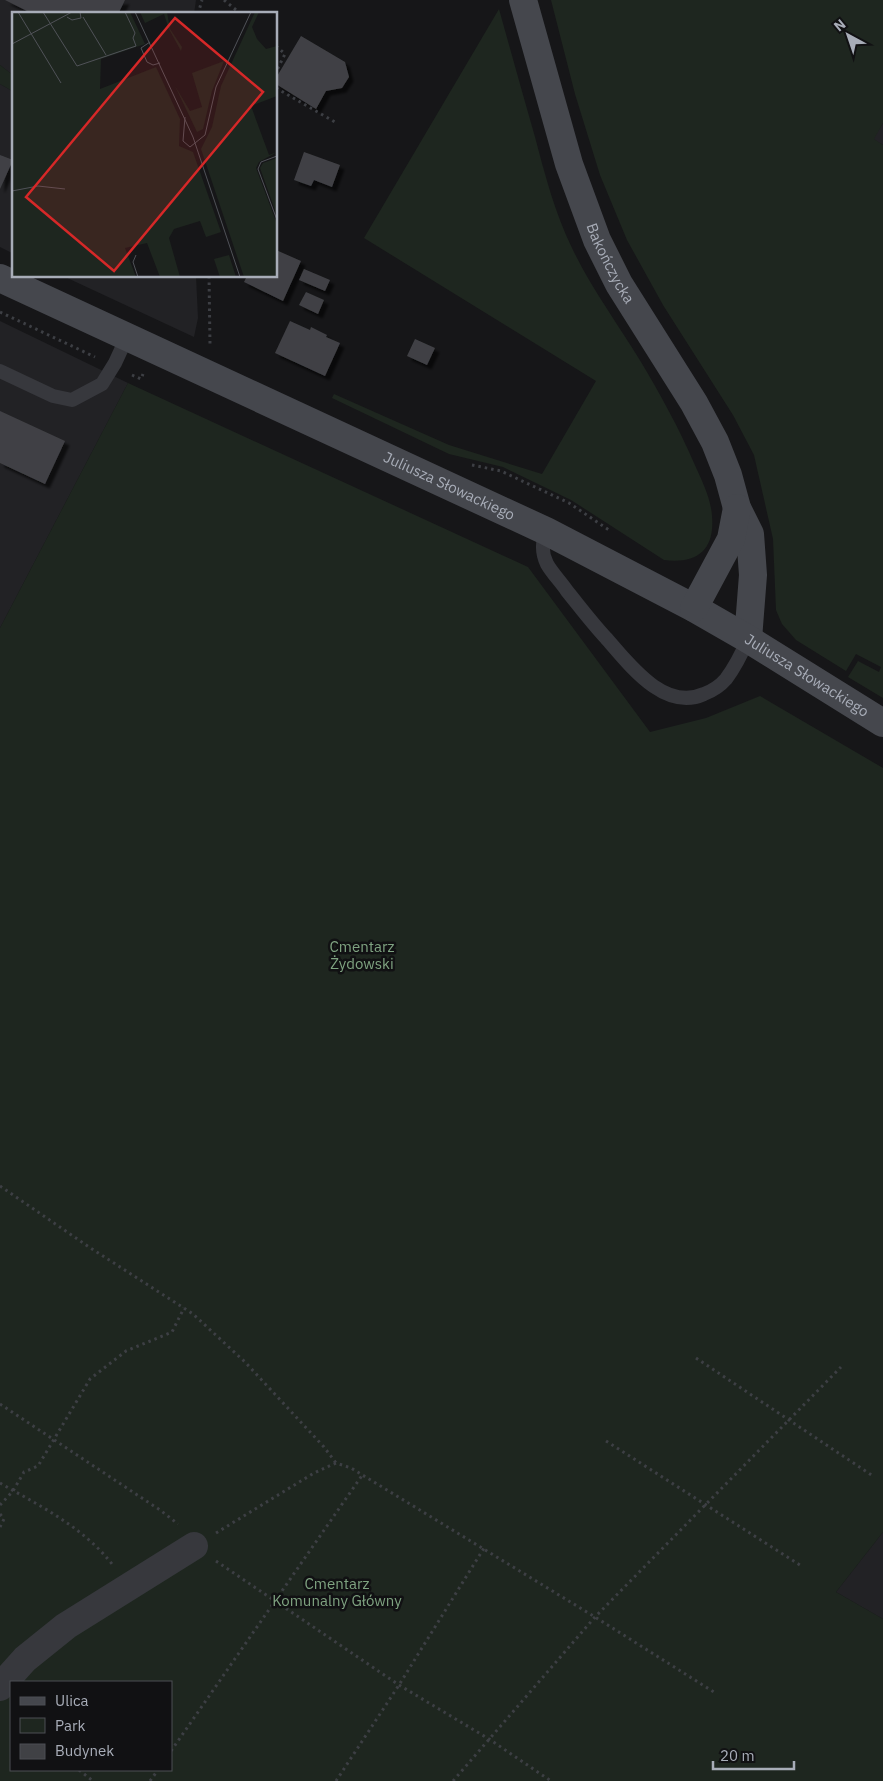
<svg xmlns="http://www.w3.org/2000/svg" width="883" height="1781" viewBox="0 0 883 1781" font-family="'IBM Plex Sans',sans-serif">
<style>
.built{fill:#222225}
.green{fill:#1e261f;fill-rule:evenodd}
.building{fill:#404145;filter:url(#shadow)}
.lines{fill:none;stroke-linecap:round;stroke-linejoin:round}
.path{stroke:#3d3f44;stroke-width:3;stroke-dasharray:2.5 4;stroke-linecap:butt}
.lane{stroke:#37383d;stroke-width:14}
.street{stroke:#37383d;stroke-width:28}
.secondary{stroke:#45474d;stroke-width:28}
.labels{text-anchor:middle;stroke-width:5;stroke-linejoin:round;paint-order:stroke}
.street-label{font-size:15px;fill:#a8adb8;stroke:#111113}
.park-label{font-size:15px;fill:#7fa381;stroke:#111113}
.inset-road{fill:none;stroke:#505258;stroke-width:1}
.view{fill:#d62828;fill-opacity:0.15;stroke:#d62828;stroke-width:2.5}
.inset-edge{fill:none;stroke:#a8adb8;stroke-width:2.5}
</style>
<defs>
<filter id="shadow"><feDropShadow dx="4.5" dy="4.5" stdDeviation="1" flood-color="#0009"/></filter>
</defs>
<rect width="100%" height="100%" fill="#161618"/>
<!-- built -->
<path class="built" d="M 0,0 L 196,0 L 194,14 L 14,14 L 14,76 L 0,65 Z
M 0,84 L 14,92 L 14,254 L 0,247 Z
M 883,123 L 883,145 L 873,139 Z
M 63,276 L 196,276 L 198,318 L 194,337 Z
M 0,321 L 128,383 L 0,628 Z
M 883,1532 L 883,1619 L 836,1592 Z"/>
<!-- green -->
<path class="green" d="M 551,0 L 883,0 L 883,123 L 874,139 L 883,145 L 883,698 L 848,677 L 858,661 L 879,672 L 881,667 L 856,654 L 846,671 L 796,640 L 782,624 L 776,610 L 773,539 L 754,455 L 733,415 L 663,305 L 627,240 L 600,175 L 575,94 Z
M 499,9 C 511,52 523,95 535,137 C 545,175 555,213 572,248 C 591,288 618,324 641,362 C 660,394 679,428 694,463 C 701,479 711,498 712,516 C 715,551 696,564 664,560 L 571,500 L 503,467 L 449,454 L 332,398 L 334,394 L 449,445 L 542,474 L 596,381 L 364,238 Z
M 0,65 L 14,76 L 14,92 L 0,84 Z
M 128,383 L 528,567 L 650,732 L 706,718 L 760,696 L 883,768 L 883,1532 L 836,1592 L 883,1619 L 883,1781 L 0,1781 L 0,628 ZM 11,1682 L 171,1682 L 171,1770 L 11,1770 Z"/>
<!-- building -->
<path class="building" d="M 5,0 L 125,0 L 118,14 L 33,14 Z
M 301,36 L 345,62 L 349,77 L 342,88 L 326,91 L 316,109 L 276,84 L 276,78 Z
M 304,152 L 340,165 L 332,187 L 314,180 L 311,186 L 294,180 Z
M 0,155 L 13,160 L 0,189 Z
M 276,250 L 301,261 L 283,301 L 244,282 L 247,276 L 276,276 Z
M 304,269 L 330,280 L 325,291 L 299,280 Z
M 306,292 L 324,300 L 318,314 L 299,305 Z
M 290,321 L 310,330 L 311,327 L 327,335 L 326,337 L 340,343 L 325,376 L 275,353 Z
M 415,339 L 435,348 L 427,365 L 407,356 Z
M 0,411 L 65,441 L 45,484 L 0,463 Z"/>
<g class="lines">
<!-- path -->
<path class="path" d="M 224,0 L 241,14
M 198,14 L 202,0
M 276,46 L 285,54 L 276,72
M 276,88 L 335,122
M 209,276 L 210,345
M 0,312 L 95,357
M 132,375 L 141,379 L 143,374
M 472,465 L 501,471 L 569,503 L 609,530
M 0,1186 L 89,1247 L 193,1314 L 245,1362 L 324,1447 L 336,1463
M 696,1358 L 873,1476
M 0,1404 L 160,1510 L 178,1524
M 606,1441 L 803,1567
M 0,1483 C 40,1506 83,1527 112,1564
M 0,1505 L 13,1491 L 24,1472 L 38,1466 L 90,1379 L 126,1351 L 172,1332 L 184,1308
M 0,1514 L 4,1519 L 0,1527
M 216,1533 L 314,1473 L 336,1463 L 351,1468 L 595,1617 L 717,1694
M 216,1561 L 399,1685 L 489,1739 L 551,1781
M 171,1751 L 363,1474
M 79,1770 L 93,1781
M 150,1781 L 158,1770
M 336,1781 L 399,1685 L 484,1548
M 453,1781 L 595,1617 L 841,1367"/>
<!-- lane -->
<path class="lane" d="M 0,371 L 53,396 L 72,400 L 102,384 L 115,363 L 127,337
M 546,531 C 542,542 541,552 547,564 C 552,573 561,582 567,591 C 580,607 592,623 606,638 C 629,664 664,712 704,694 C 712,691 720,686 726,679 C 735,667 742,653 748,639"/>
<!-- street -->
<path class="street" d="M 0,1687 L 25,1659 L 66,1626 L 194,1546"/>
<!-- secondary -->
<g class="secondary">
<path id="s1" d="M 523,0 L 569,164 L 597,240 L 619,284 L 694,403 L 715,442 L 728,475 L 737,508 L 750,534 L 753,575 L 748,639"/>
<path id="s2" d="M 0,278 L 546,531 L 694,608 L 748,639 L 883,723"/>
<path d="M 694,608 L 731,539 L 737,508"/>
</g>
</g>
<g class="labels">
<!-- street labels -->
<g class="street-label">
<text dy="5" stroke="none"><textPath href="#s1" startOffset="278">Bakończycka</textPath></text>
<text dy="5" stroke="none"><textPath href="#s2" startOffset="495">Juliusza Słowackiego</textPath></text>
<text dy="5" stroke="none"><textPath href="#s2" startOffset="900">Juliusza Słowackiego</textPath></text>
</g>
<!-- park labels -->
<g class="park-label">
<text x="362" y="952">Cmentarz<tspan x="362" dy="17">Żydowski</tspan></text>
<text x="337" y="1589">Cmentarz<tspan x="337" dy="17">Komunalny Główny</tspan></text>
</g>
</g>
<!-- overview -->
<g transform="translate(12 12)">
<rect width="265" height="265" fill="#161618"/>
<path d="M 0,0 L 118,0 L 133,32 L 89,47 L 88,77 L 144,55 L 168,107 L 167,134 L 181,140 L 209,220 L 194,225 L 188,209 L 162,217 L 157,226 L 168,265 L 148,265 L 135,231 L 113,236 L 124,265 L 0,265 ZM 128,0 L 155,0 L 158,17 L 170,35 L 169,39 L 157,17 L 152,2 L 133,11 ZM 243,0 L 247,0 L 240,15 L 245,27 L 254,37 L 265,34 L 265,84 L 239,94 L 257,143 L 265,140 L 247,150 L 244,156 L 265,212 L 265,265 L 232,265 L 189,137 L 200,115 L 209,74 ZM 212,49 L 200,79 L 191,117 L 185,120 L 163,74 L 178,99 L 190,95 L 180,61 ZM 265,146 L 265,204 L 248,156 L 251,151 ZM 217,243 L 224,265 L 208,265 L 202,247 Z" fill="#1e261f"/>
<path class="inset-road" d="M 6,0 L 49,71M 31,0 L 65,54 L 124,34 L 121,26 L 123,21 L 113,0M 123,0 L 181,125 L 228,265M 55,5 L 60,8 L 69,6 L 68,0M 71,5 L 94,43M 138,30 L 129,36 L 135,50 L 141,53 L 148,51M 0,32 L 60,0M 173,105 L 171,129 L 178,135 L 193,123 L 204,75 L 239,0M 265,144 L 249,150 L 246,157 L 265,208M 0,179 L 26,174 L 53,177M 124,243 L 121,250 L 126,265"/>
<path class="view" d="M 163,6 L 251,80 L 102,259 L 14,185 Z"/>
<rect width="265" height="265" class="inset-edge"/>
</g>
<!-- legend -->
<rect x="10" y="1681" width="162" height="90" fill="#111113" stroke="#4d4f55"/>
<rect x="20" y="1697" width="25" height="8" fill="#45474d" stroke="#4d4f55"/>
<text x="55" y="1706" font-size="15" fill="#a8adb8">Ulica</text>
<rect x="20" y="1718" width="25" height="15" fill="#1e261f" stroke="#4d4f55"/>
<text x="55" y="1731" font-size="15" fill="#a8adb8">Park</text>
<rect x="20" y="1744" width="25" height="15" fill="#404145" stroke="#4d4f55"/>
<text x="55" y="1756" font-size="15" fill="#a8adb8">Budynek</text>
<!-- north arrow -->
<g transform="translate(848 35) rotate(320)" stroke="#111113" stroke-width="4" paint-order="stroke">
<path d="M0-4L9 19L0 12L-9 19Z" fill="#a8adb8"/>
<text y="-8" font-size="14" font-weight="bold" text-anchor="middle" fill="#a8adb8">N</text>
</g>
<!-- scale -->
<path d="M713 1761v8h81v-8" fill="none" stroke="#a8adb8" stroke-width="2.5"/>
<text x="720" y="1761" font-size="15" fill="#a8adb8" stroke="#111113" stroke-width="4" paint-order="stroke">20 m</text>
</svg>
